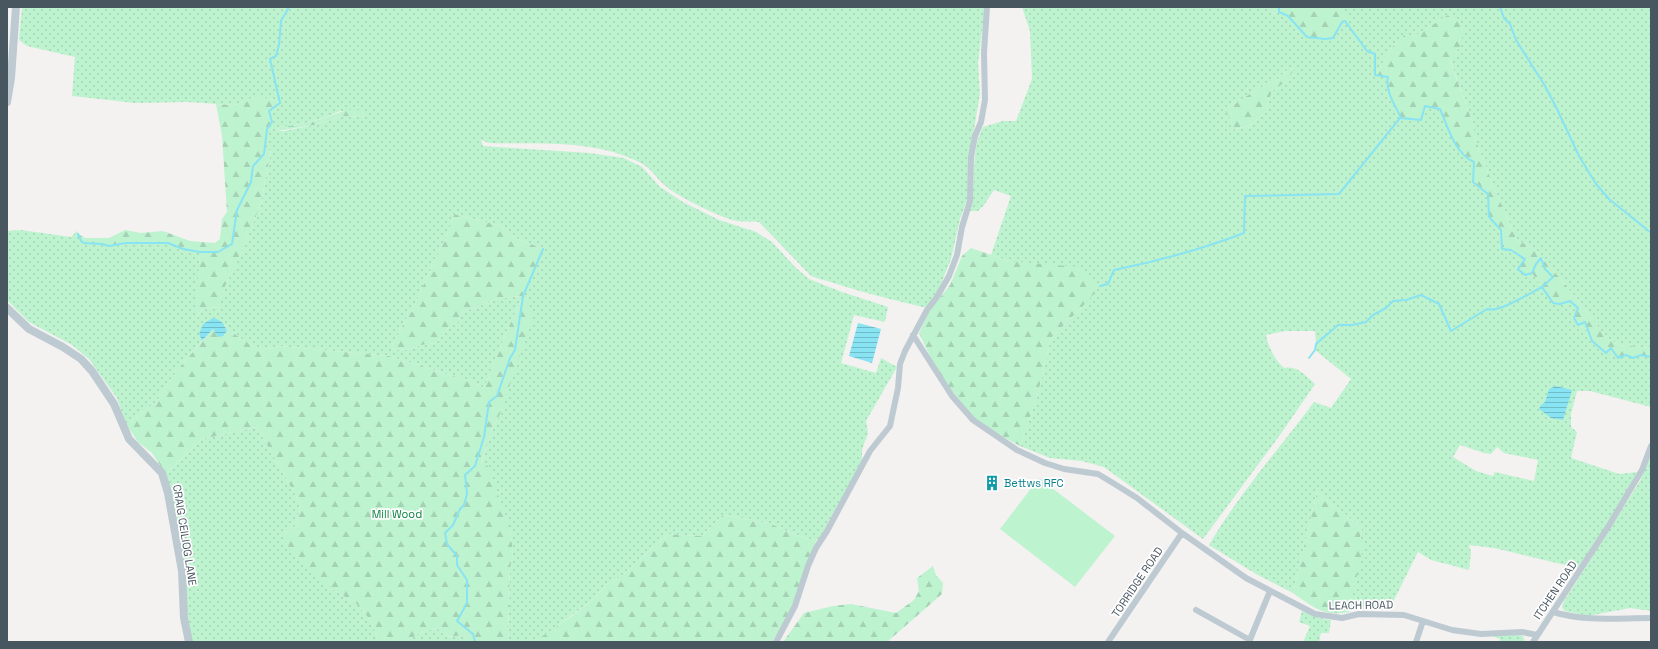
<svg xmlns="http://www.w3.org/2000/svg" width="1658" height="649" viewBox="0 0 1658 649" font-family="'Space Grotesk',sans-serif">
<style>
.grass{fill:url(#grass-dots);fill-rule:evenodd}
.forest{fill:url(#forest-firs)}
.pitch{fill:#bef3cf}
.water{fill:url(#water-rules)}
.lines{fill:none;stroke-linecap:round;stroke-linejoin:round}
.stream{stroke:#88e3f3;stroke-width:2}
.minor{stroke:#becad1;stroke-width:6}
.tertiary{stroke:#becad1;stroke-width:8}
.labels{text-anchor:middle;stroke-width:3.5;stroke-linejoin:round;paint-order:stroke}
.culture-label{font-size:11px;fill:#0d838f;stroke:#fff;text-anchor:start}
.park-label{font-size:11px;fill:#118343;stroke:#fff}
.street-label{font-size:11px;fill:#485660;stroke:#fff}
</style>
<defs>
<pattern id="grass-dots" width="8" height="8" patternUnits="userSpaceOnUse"><rect width="8" height="8" fill="#bef3cf"/><path d="M2 2h.1M6 6h.1" fill="none" stroke="#a5d2b4" stroke-width="1.8" stroke-linecap="round"/></pattern>
<pattern id="forest-firs" width="22" height="20" patternUnits="userSpaceOnUse"><rect width="22" height="20" fill="#bef3cf"/><path d="M5 1l3.5 6h-7zM16 11l3.5 6h-7z" fill="#a5d2b4"/></pattern>
<pattern id="water-rules" width="6" height="5" patternUnits="userSpaceOnUse"><rect width="6" height="5" fill="#88e3f3"/><path d="M0 2.5h6" fill="none" stroke="#71bbc8"/></pattern>
</defs>
<rect width="100%" height="100%" fill="#f4f1f1"/>
<!-- grass -->
<path class="grass" d="M 22,7 L 985,7 L 978,63 L 980,94 L 969,158 L 968,197 L 960,219 L 951,259 L 939,289 L 927,308 C 897,301 869,294 840,285 C 830,281 820,280 811,276 L 759,222 C 752,221 744,222 737,221 C 721,218 681,198 668,188 C 656,179 653,169 639,162 C 594,139 538,144 489,143 L 481,140 L 483,146 L 589,153 L 624,158 L 642,167 L 660,187 L 683,202 L 719,220 L 756,232 L 772,242 L 795,267 L 809,279 L 842,292 L 888,307 L 885,322 L 854,315 L 841,363 L 876,373 L 881,358 L 897,367 L 866,421 L 868,433 L 862,450 L 862,461 L 820,537 L 816,541 L 796,535 L 769,523 L 723,515 L 702,536 L 668,534 L 620,577 L 607,584 L 595,598 L 547,634 L 534,642 L 508,642 L 510,569 L 513,551 L 510,530 L 501,505 L 481,464 L 491,433 L 500,414 L 505,398 L 523,296 L 505,335 L 484,388 L 469,381 L 389,356 L 279,346 L 264,350 L 251,345 L 230,331 L 227,331 L 225,325 L 199,334 L 202,341 L 178,369 L 156,402 L 126,424 L 117,398 L 89,359 L 72,345 L 29,322 L 7,300 L 7,231 L 21,230 L 71,237 L 77,231 L 85,243 L 102,244 L 109,246 L 126,243 L 168,243 L 183,249 L 200,252 L 196,319 L 201,310 L 210,308 L 221,307 L 221,298 L 226,284 L 242,251 L 261,204 L 271,150 L 264,154 L 267,129 L 272,122 L 269,111 L 275,100 L 255,97 L 235,105 L 187,102 L 135,103 L 72,96 L 75,57 L 27,46 L 19,40 ZM 340,111 L 364,112 L 363,117 L 344,116 L 314,125 L 284,131 L 277,131 L 278,127 C 299,126 321,120 340,111 ZM 454,214 L 502,226 L 516,238 L 543,249 L 523,296 L 500,298 L 463,312 L 459,321 L 447,329 L 436,343 L 421,345 L 407,350 L 391,349 L 407,317 L 413,310 L 423,286 L 449,231 Z
M 1022,7 L 1268,7 L 1273,14 L 1279,12 L 1288,16 L 1307,37 L 1333,38 L 1342,22 L 1345,21 L 1341,9 L 1335,7 L 1651,7 L 1651,225 L 1648,232 L 1651,235 L 1651,348 L 1619,345 L 1606,337 L 1560,278 L 1533,248 L 1517,240 L 1493,185 L 1474,136 L 1474,126 L 1450,60 L 1461,45 L 1448,15 L 1412,38 L 1395,43 L 1375,75 L 1388,77 C 1385,91 1395,105 1401,118 L 1425,106 L 1440,109 L 1455,141 L 1474,162 L 1473,182 L 1488,194 L 1489,217 L 1501,230 L 1502,249 L 1511,250 L 1525,259 L 1518,270 L 1532,273 L 1553,302 L 1560,304 L 1570,301 L 1578,308 L 1578,325 L 1588,331 L 1592,341 L 1633,358 L 1641,355 L 1651,357 L 1651,407 L 1590,391 L 1577,391 L 1571,414 L 1571,427 L 1577,432 L 1571,458 L 1619,474 L 1638,472 L 1607,525 L 1578,568 L 1494,548 L 1469,545 L 1471,552 L 1469,570 L 1431,560 L 1418,552 L 1391,606 L 1363,607 L 1349,612 L 1362,528 L 1317,492 L 1293,593 L 1256,574 L 1209,545 C 1239,494 1279,449 1314,402 L 1331,408 L 1351,379 L 1315,350 L 1316,344 L 1315,331 L 1285,331 L 1266,335 C 1268,347 1275,360 1284,368 C 1297,365 1306,376 1315,384 L 1280,435 L 1203,539 L 1104,467 L 1082,461 L 1050,458 L 1020,446 L 1037,397 L 1051,338 L 1086,303 L 1009,261 L 991,255 L 1011,196 L 994,190 L 984,205 L 978,211 L 969,211 C 978,184 969,153 983,127 L 1003,121 L 1016,121 L 1032,79 L 1030,31 ZM 1287,70 L 1281,85 L 1272,91 L 1265,113 L 1249,126 L 1231,130 L 1232,121 L 1224,108 L 1235,104 L 1266,83 L 1276,81 ZM 1460,445 L 1484,453 L 1491,454 L 1497,447 L 1504,453 L 1538,460 L 1534,481 L 1495,472 L 1493,476 L 1476,471 L 1453,457 Z
M 257,427 L 300,503 L 297,524 L 283,535 L 334,590 L 358,605 L 371,621 L 379,642 L 192,642 L 166,474 L 202,439 Z
M 1651,454 L 1651,611 L 1630,608 L 1588,616 L 1565,611 L 1562,608 L 1563,603 L 1640,481 Z
M 1302,611 L 1324,619 L 1331,620 L 1329,633 L 1321,633 L 1319,642 L 1303,642 L 1310,626 L 1299,622 Z
M 438,629 L 447,637 L 464,635 L 467,642 L 405,642 L 423,631 Z
M 1489,635 L 1518,635 L 1523,636 L 1525,642 L 1499,642 L 1500,639 Z"/>
<!-- forest -->
<path class="forest" d="M 1268,7 L 1335,7 L 1341,9 L 1352,16 L 1342,22 L 1333,38 L 1325,39 L 1307,37 L 1289,16 L 1279,12 L 1273,14 Z
M 1448,15 L 1464,26 L 1461,45 L 1450,61 L 1474,126 L 1474,136 L 1493,185 L 1517,240 L 1533,248 L 1560,278 L 1606,337 L 1619,345 L 1651,348 L 1651,357 L 1641,355 L 1633,358 L 1626,355 L 1618,358 L 1606,353 L 1592,341 L 1588,331 L 1578,325 L 1574,318 L 1578,307 L 1570,301 L 1560,304 L 1553,303 L 1532,273 L 1525,275 L 1518,269 L 1525,259 L 1511,250 L 1502,249 L 1501,230 L 1489,217 L 1488,194 L 1473,182 L 1474,162 C 1455,153 1448,127 1440,109 L 1425,106 L 1421,120 L 1401,118 C 1394,105 1386,91 1388,77 L 1375,75 L 1395,43 L 1405,35 L 1412,38 Z
M 1298,66 L 1281,85 L 1272,91 L 1265,113 L 1249,126 L 1230,130 L 1232,121 L 1223,108 L 1235,104 L 1266,83 L 1276,81 L 1287,70 Z
M 255,97 L 275,100 L 279,98 L 280,103 L 269,111 L 272,122 L 267,129 L 264,153 L 271,149 L 261,204 L 242,251 L 226,284 L 221,298 L 221,307 L 210,308 L 201,310 L 195,320 L 200,252 L 183,249 L 168,243 L 126,243 L 109,246 L 102,244 L 84,243 L 81,241 L 78,234 L 85,238 L 109,238 L 125,230 L 141,233 L 163,231 L 190,241 L 215,243 L 220,239 L 222,219 L 227,212 L 222,136 L 216,104 L 235,105 Z
M 354,109 L 364,112 L 363,117 L 344,116 L 314,125 L 277,131 L 278,127 C 293,126 309,123 324,118 C 336,114 341,111 354,109 Z
M 454,214 L 502,226 L 516,238 L 543,249 L 524,296 L 531,304 L 533,316 L 500,414 L 491,433 L 481,463 L 488,466 L 510,530 L 513,551 L 510,569 L 508,642 L 467,642 L 464,635 L 447,637 L 438,629 L 423,631 L 405,642 L 379,642 L 371,621 L 358,605 L 334,590 L 310,569 L 286,544 L 283,535 L 297,524 L 300,503 L 257,427 L 202,439 L 166,474 L 152,453 L 138,442 L 126,424 L 156,402 L 178,369 L 213,329 L 223,336 L 227,331 L 230,331 L 251,345 L 264,350 L 279,346 L 389,356 L 469,381 L 484,388 L 505,335 L 523,296 L 500,298 L 463,312 L 459,321 L 447,329 L 436,343 L 421,345 L 407,350 L 391,349 L 407,317 L 413,310 L 423,286 L 449,231 Z
M 971,248 L 1009,261 L 1078,267 L 1100,286 L 1086,303 L 1051,338 L 1037,397 L 1020,446 L 973,420 L 935,367 L 919,333 L 930,310 L 950,285 L 962,256 Z
M 1317,492 L 1362,528 L 1360,539 L 1364,543 L 1349,612 C 1324,617 1313,607 1293,593 Z
M 723,515 L 769,523 L 796,535 L 816,541 L 794,605 L 772,642 L 534,642 L 572,616 L 595,598 L 607,584 L 620,577 L 668,534 L 702,536 Z
M 933,566 L 936,575 L 943,583 L 942,594 L 887,642 L 783,642 L 804,613 L 833,606 L 851,604 L 896,613 L 914,600 L 919,591 L 917,578 Z"/>
<!-- pitch -->
<path class="pitch" d="M 1039,478 L 1115,536 L 1075,587 L 1000,529 Z"/>
<!-- water -->
<path class="water" d="M 213,318 C 221,320 224,323 227,331 L 223,336 L 218,337 L 213,329 L 202,341 L 199,334 L 203,324 Z
M 858,323 L 881,329 L 872,363 L 849,356 Z
M 1556,386 L 1572,390 L 1563,420 L 1551,418 L 1539,409 L 1541,405 L 1545,402 L 1549,389 Z"/>
<g class="lines">
<!-- stream -->
<path class="stream" d="M 1279,7 L 1279,12 L 1288,16 L 1307,37 L 1325,39 L 1333,38 L 1342,22 L 1345,21 L 1367,51 L 1375,54 L 1375,75 L 1388,77 C 1385,91 1395,105 1401,118 L 1421,120 L 1425,106 L 1440,109 C 1448,127 1455,154 1474,162 L 1473,182 L 1488,194 L 1489,217 L 1501,230 L 1502,249 L 1511,250 L 1525,259 L 1518,269 L 1525,275 L 1532,273 L 1536,264 L 1541,258 L 1545,269 L 1553,277 L 1542,287 L 1553,303 L 1560,304 L 1570,301 L 1578,308 L 1574,318 L 1578,325 L 1585,322 L 1592,341 L 1606,353 L 1611,348 L 1618,358 L 1626,355 L 1633,358 L 1641,355 L 1651,357
M 1500,7 L 1504,18 L 1510,24 L 1516,40 L 1545,86 L 1557,109 L 1579,156 L 1596,184 L 1609,199 L 1650,232
M 78,234 L 81,241 L 84,243 L 102,244 L 109,246 L 126,243 L 168,243 L 183,249 L 200,252 L 218,252 L 232,244 L 237,210 L 251,182 L 253,166 L 264,154 L 267,129 L 272,122 L 269,111 L 280,103 L 270,59 L 276,56 L 279,45 L 281,21 L 289,7
M 1100,286 L 1108,284 L 1114,270 C 1159,261 1202,249 1244,233 L 1245,196 L 1339,194 L 1400,118
M 1309,358 L 1315,350 L 1316,344 L 1338,325 L 1352,325 L 1366,322 L 1373,315 L 1386,308 L 1393,301 L 1406,300 L 1421,295 L 1439,304 L 1451,331 L 1487,309 C 1499,313 1530,293 1542,287
M 475,642 L 473,634 L 457,621 L 467,603 L 467,580 L 457,565 L 457,556 L 447,544 L 445,533 L 453,525 L 460,509 L 464,505 L 467,494 L 465,475 L 475,466 L 484,437 L 489,402 L 497,396 L 510,358 L 515,350 L 523,296 L 543,249"/>
<!-- minor -->
<path class="minor" d="M 913,335 L 952,396 L 973,420 L 1017,450 L 1045,463 L 1064,469 L 1098,474 L 1113,483 L 1137,498 L 1182,533 L 1246,578 L 1315,614 L 1342,618 L 1359,614 L 1404,615 L 1452,630 L 1481,634 L 1522,632 L 1537,635
M 1196,610 L 1250,640
M 1553,612 C 1587,622 1616,618 1651,618
M 776,642 L 795,606 L 808,566 L 816,548 L 827,531 L 870,451 L 890,426 L 898,388 L 900,364 L 905,351 L 927,310 L 937,297 L 949,276 L 957,255 L 962,227 L 970,201 L 971,157 L 975,136 L 981,122 L 985,100 L 984,52 L 987,7
M 1108,642 L 1182,533
M 1249,642 L 1270,591
M 1416,642 L 1423,621
M 1533,642 L 1608,527 L 1642,470 L 1651,446"/>
<!-- tertiary -->
<path class="tertiary" d="M 7,102 L 11,78 L 16,7
M 7,308 L 29,329 L 63,347 L 81,359 L 92,371 L 114,404 L 129,439 L 162,473 L 168,493 L 182,571 L 184,618 L 189,642"/>
</g>
<!-- icons -->
<defs>
<symbol id="building-bare" viewBox="-9 -9 18 18"><path d="M-4-6H4V6H1V3H-1V6H-4ZM-2.5-4.3h1.7v1.8h-1.7ZM.8-4.3h1.7v1.8H.8ZM-2.5-1h1.7V.8h-1.7ZM.8-1h1.7V.8H.8Z" fill="#0f9aa8" stroke="#fff" stroke-width="2.5" paint-order="stroke"/></symbol>
</defs>
<g fill-rule="evenodd">
<use href="#building-bare" x="981" y="472" width="22" height="22"/>
</g>
<g class="labels">
<!-- culture labels -->
<g class="culture-label">
<text x="1004" y="487">Bettws RFC</text>
</g>
<!-- park labels -->
<g class="park-label">
<text x="397" y="518">Mill Wood</text>
</g>
<!-- street labels -->
<g class="street-label">
<text transform="translate(185 535) rotate(81)" y="4">CRAIG CEILIOG LANE</text>
<text transform="translate(1137 582) rotate(-56)" y="4">TORRIDGE ROAD</text>
<text transform="translate(1555 590) rotate(-56)" y="4">ITCHEN ROAD</text>
<text transform="translate(1361 605) rotate(-1)" y="4">LEACH ROAD</text>
</g>
</g>
<!-- border -->
<rect width="1658" height="649" fill="none" stroke="#485660" stroke-width="16"/>
</svg>
